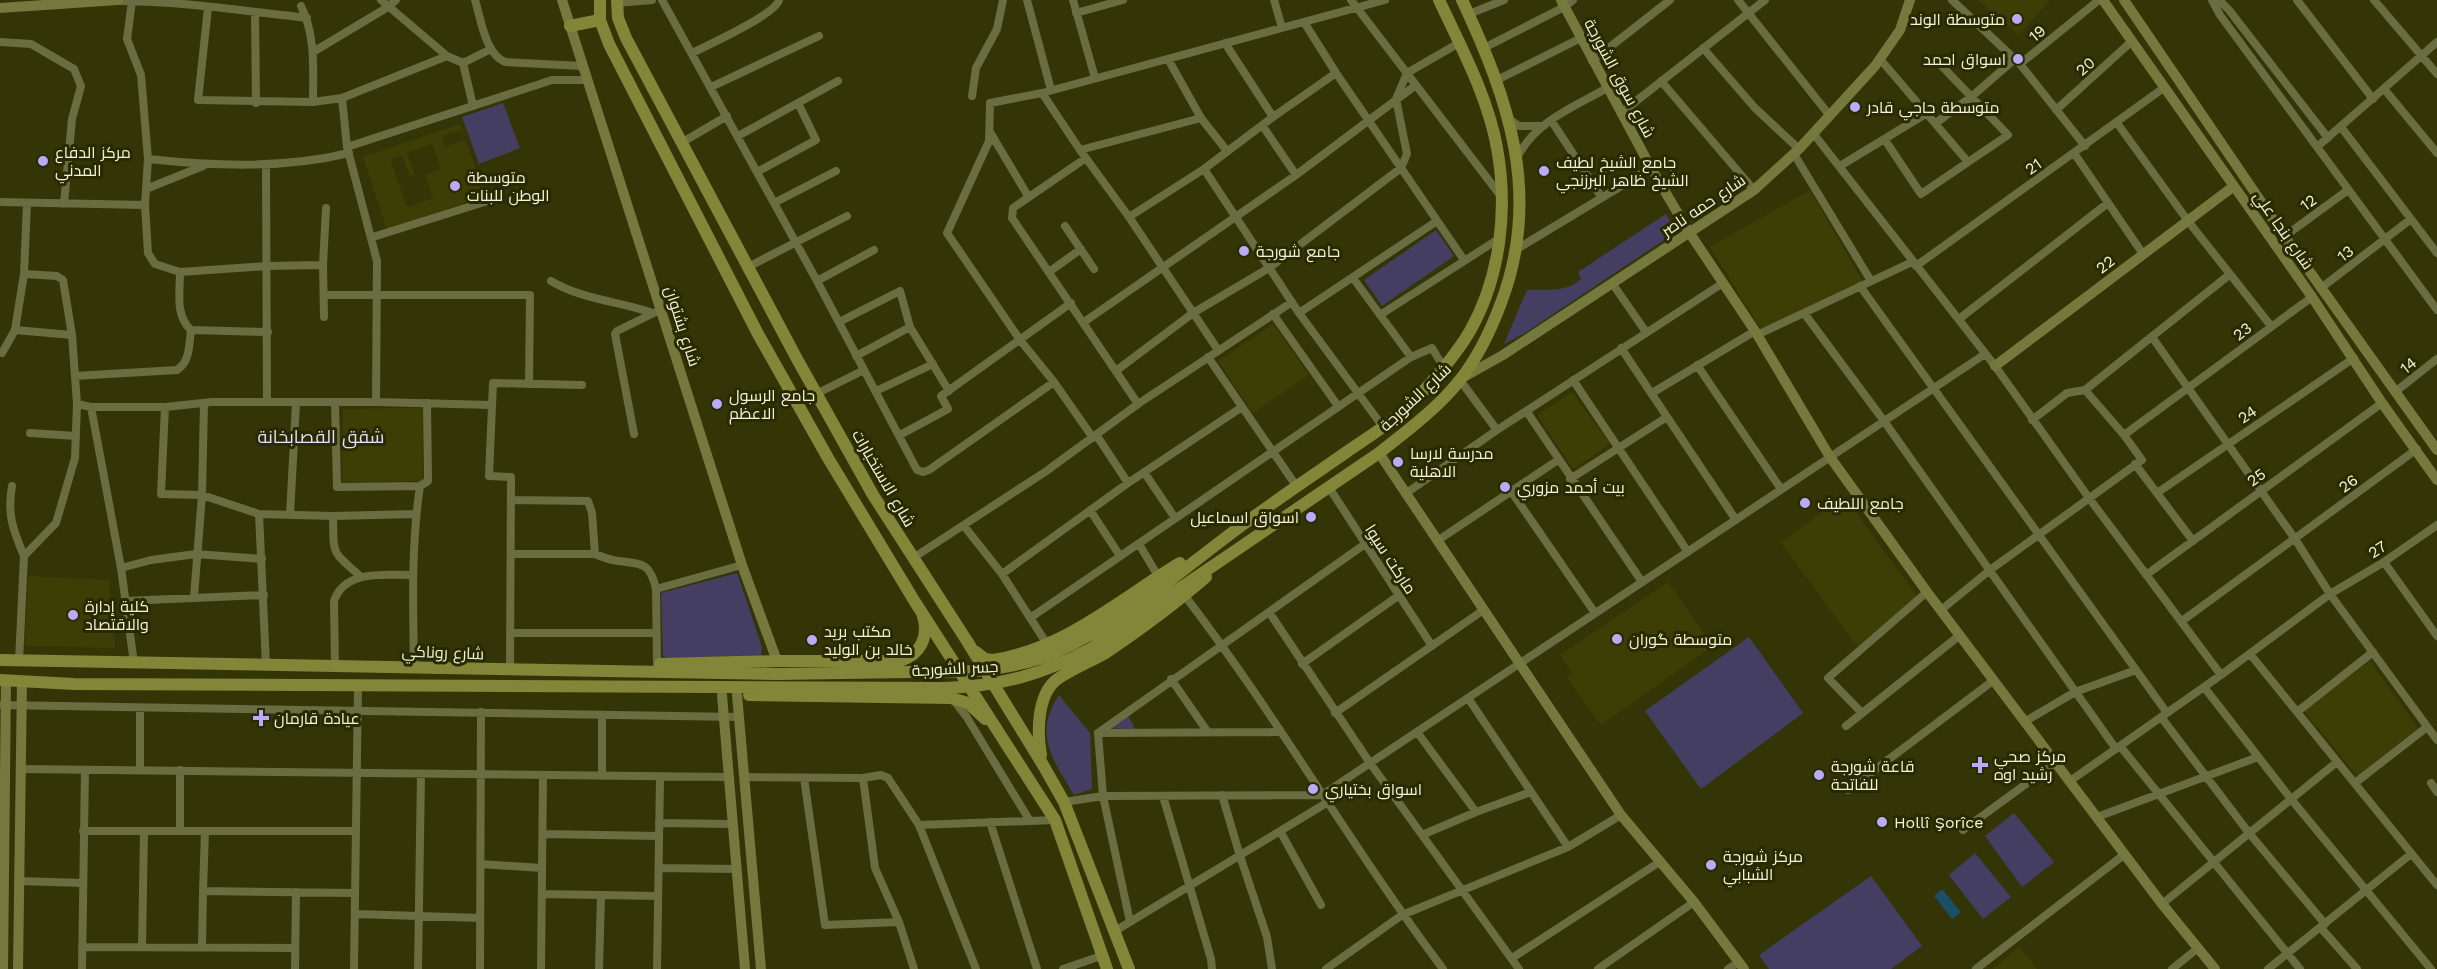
<svg xmlns="http://www.w3.org/2000/svg" width="2437" height="969" viewBox="0 0 2437 969" font-family="'Work Sans',Cairo,sans-serif">
<style>
.built{fill:#3c3e06;fill-rule:evenodd}
.green{fill:#453e63}
.water{fill:#1a4f67}
.lines{fill:none;stroke-linecap:round;stroke-linejoin:round}
.street{stroke:#6a6d41;stroke-width:8}
.secondary{stroke:#76793d;stroke-width:10}
.primary{stroke:#838639;stroke-width:12}
.poi-dot{fill:#b8abf7;stroke:#292a00;stroke-width:2}
.labels{text-anchor:middle;stroke-width:6;stroke-linejoin:round;paint-order:stroke}
.poi-label{font-size:16px;fill:#f0f3db;stroke:#292a00;text-anchor:start}
.street-label{font-size:16px;fill:#f0f3db;stroke:#292a00}
.neighbourhood-label{font-size:18px;fill:#e3dffd;stroke:#292a00}
</style>
<rect width="100%" height="100%" fill="#333507"/>
<!-- built -->
<path class="built" d="M 1978,0 L 2050,0 L 2019,35 Z
M 460,124 L 485,196 L 387,230 L 363,157 ZM 461,130 L 465,140 L 445,147 L 442,136 ZM 432,144 L 441,169 L 425,175 L 433,198 L 407,207 L 390,159 L 402,155 L 410,176 L 415,175 L 407,153 Z
M 1810,190 L 1863,282 L 1761,329 L 1710,247 Z
M 1273,324 L 1309,375 L 1253,413 L 1218,361 Z
M 1572,392 L 1610,444 L 1573,469 L 1537,415 Z
M 423,408 L 422,481 L 342,482 L 343,409 Z
M 1844,496 L 1917,596 L 1857,646 L 1781,543 Z
M 28,576 L 109,580 L 115,648 L 25,646 Z
M 1668,582 L 1713,646 L 1601,725 L 1567,678 L 1572,673 L 1560,655 Z
M 2370,661 L 2418,728 L 2357,776 L 2304,711 Z
M 2019,947 L 2037,969 L 1993,969 Z"/>
<!-- green -->
<path class="green" d="M 503,103 L 520,148 L 479,164 L 462,117 Z
M 1666,214 L 1676,232 L 1525,333 L 1504,344 L 1527,290 C 1545,289 1567,293 1581,279 L 1578,272 Z
M 1436,230 L 1454,256 L 1382,306 L 1364,280 Z
M 737,573 L 762,647 L 761,655 L 666,658 L 663,656 L 661,593 Z
M 1749,637 L 1803,713 L 1701,789 L 1645,711 Z
M 1059,695 L 1090,733 L 1092,789 L 1074,795 C 1053,760 1033,734 1059,695 Z
M 1128,715 L 1135,729 L 1108,728 Z
M 2014,813 L 2054,862 L 2022,887 L 1985,836 Z
M 1975,853 L 2011,897 L 1983,919 L 1949,875 Z
M 1871,876 L 1922,946 L 1891,969 L 1769,969 L 1759,955 Z"/>
<!-- water -->
<path class="water" d="M 1942,889 L 1961,912 L 1952,919 L 1934,896 Z"/>
<g class="lines">
<!-- street -->
<path class="street" d="M 381,0 L 447,56 L 463,63 L 491,49
M 475,0 C 481,19 485,54 505,62 L 582,66
M 662,0 L 817,281 L 917,470 L 923,472 L 929,470 L 1054,382
M 1027,0 L 1051,90
M 1073,0 L 1095,78
M 1274,0 L 1282,28
M 1351,0 L 1500,195
M 1738,0 L 1830,116
M 1952,0 L 2020,64 L 2085,146
M 2212,0 L 2220,15 L 2437,310
M 2219,0 L 2229,10 L 2328,138
M 2297,0 L 2373,99
M 2374,0 L 2437,74
M 118,1 C 181,1 244,11 307,18
M 132,1 L 127,39 L 141,75 L 148,159 L 145,205 L 148,253 L 155,264 L 180,272 L 267,266 L 323,265
M 617,3 L 652,0
M 208,8 L 198,100 L 313,102 C 313,70 316,36 301,6
M 255,13 L 256,103
M 1076,13 L 1123,0
M 1469,14 L 1504,0
M 1304,22 L 1336,73 L 1464,260
M 0,42 L 31,44 L 74,69 L 81,86 L 72,119 L 64,204
M 1225,43 L 1273,117
M 1484,48 L 1564,7 L 1573,0
M 1703,48 L 1755,108 L 1799,149
M 313,52 L 388,7 L 396,0
M 692,53 C 708,45 775,15 779,0
M 1168,59 L 1201,118 L 1227,151
M 1880,59 L 1968,162
M 1592,61 L 1670,0
M 463,63 L 473,106
M 2020,64 L 2099,0
M 1497,80 L 1581,38
M 1661,81 L 1754,190
M 711,87 L 819,36
M 2385,90 L 2437,153
M 1042,93 L 1080,150 L 1129,217 L 1218,350
M 972,96 L 976,68 L 997,29 L 1003,0
M 342,98 L 447,56
M 313,102 L 342,98 L 347,147 L 377,261 L 376,402
M 2056,110 L 2131,42
M 1621,113 L 1765,0
M 1509,119 L 1519,126 L 1541,126
M 1551,120 L 1602,198
M 1936,123 L 1971,97 L 2015,59
M 2117,123 L 2188,221 L 2271,326
M 1262,125 L 1296,175
M 2341,127 L 2437,253
M 990,132 L 1028,196
M 1813,133 L 1995,366 L 2089,498 L 2221,675
M 738,136 L 838,81
M 990,139 L 947,233 L 1020,340 L 1054,382 L 1093,438
M 1885,140 L 1921,194 L 2008,135 L 1937,61
M 989,142 L 990,103 L 1042,93 L 1385,0
M 681,143 L 727,116
M 347,147 L 552,80 L 586,80
M 2317,147 L 2437,42
M 1080,150 L 1201,118
M 2074,153 L 2143,254
M 1794,154 L 1871,281
M 1518,156 C 1536,121 1574,107 1607,88
M 1086,158 L 1013,208 L 1012,218 L 1138,404
M 148,159 C 215,166 283,169 349,153
M 266,165 L 267,402
M 1840,166 L 1927,113
M 1204,169 L 1299,313 L 1383,427
M 757,172 L 816,140 L 798,103
M 146,189 L 203,166
M 0,202 L 145,205
M 774,203 L 836,171
M 1129,217 L 1204,169 L 1273,117 L 1336,73
M 1065,226 L 1094,269
M 2285,236 L 2348,190
M 373,237 L 494,199
M 1517,249 L 1651,168
M 1916,266 L 2165,87
M 748,267 L 847,216
M 180,272 C 180,292 175,316 191,330 L 268,332
M 1049,272 L 1081,249
M 1353,278 L 1411,357
M 551,281 C 583,300 619,301 653,313
M 817,281 L 874,250
M 1612,283 L 1646,332
M 1860,286 L 2167,713
M 2321,288 L 2411,219
M 324,295 L 530,295 L 529,384
M 1299,313 L 1437,221
M 1804,313 L 1884,421 L 2116,749
M 1273,314 L 1338,406
M 1380,315 L 1500,238
M 324,317 L 323,265 L 326,208
M 1959,319 L 2108,203
M 839,322 L 900,291 L 910,327 L 949,391
M 1084,322 L 1296,175 L 1416,85
M 15,330 L 72,335
M 1757,335 L 1912,262
M 2152,337 L 2295,539 L 2330,594 L 2437,740
M 1621,348 L 1736,520
M 2,353 L 15,330 L 24,274 L 27,203
M 856,356 L 910,327
M 1208,357 L 1297,487
M 1697,365 L 1781,489
M 1117,370 L 1193,313 L 1269,268 L 1401,168 L 1407,154 L 1396,99 L 1407,73 L 1459,43
M 75,376 L 177,370 C 190,362 189,345 191,330
M 1460,380 L 1497,430
M 1573,380 L 1688,552
M 2085,390 L 2124,435
M 876,391 L 933,364
M 2395,392 L 2437,359
M 1652,393 L 1755,331
M 816,394 L 864,370
M 335,402 L 337,487 L 420,486 L 428,481 L 427,403
M 77,404 L 91,407 L 165,407 L 212,402 L 376,402 L 492,405
M 91,407 L 121,568 L 134,663
M 165,407 L 161,494 L 202,495 L 259,514 L 333,516 L 416,514
M 1527,412 L 1642,582
M 2032,420 L 2067,393 L 2085,390 L 2229,275
M 30,433 L 76,436
M 634,434 L 615,334 L 617,331 L 662,309
M 900,435 L 948,409 L 941,396 L 1071,303
M 1097,436 L 1128,483
M 2135,464 L 2193,541
M 1144,472 L 1175,518
M 1570,479 L 1667,417
M 12,486 C 7,515 13,530 24,556
M 1328,486 L 1432,646
M 1511,491 L 1595,613
M 2157,493 L 2354,358
M 1405,494 L 1497,430 L 1723,283
M 511,500 L 588,501 L 592,513 L 595,554 C 602,557 610,560 618,561 C 642,564 650,562 656,589 L 657,664
M 1090,510 L 1120,556
M 259,514 L 266,665
M 290,515 L 296,403
M 333,516 C 334,554 330,550 359,575
M 964,526 L 1002,574 L 1047,644
M 1437,541 L 1558,460
M 1139,544 L 1158,576
M 511,554 L 595,554
M 913,558 L 1045,472 L 1138,404 L 1292,302
M 2384,562 L 2437,636
M 121,568 L 151,560 L 196,554 L 262,559
M 1002,574 L 1128,483 L 1242,407
M 2146,575 L 2382,403
M 656,589 L 742,565
M 1185,596 C 1277,716 1352,848 1443,969
M 194,597 L 202,495 L 204,404
M 125,601 L 264,595
M 1941,610 L 1990,570 L 2142,460 L 2124,435 L 2312,297
M 1269,612 L 1370,763 L 1519,969
M 1030,618 L 1411,357 L 1432,348 L 1443,366
M 2182,621 L 2417,449
M 510,633 L 656,633
M 2250,654 L 2437,885
M 19,661 L 24,556 L 56,523 L 75,458 L 77,404 L 72,335 L 63,280 L 57,276 L 24,274
M 1302,664 L 1398,596
M 335,667 L 334,601 C 345,569 386,575 412,575
M 414,667 C 413,606 411,546 420,486
M 510,670 L 511,477 L 489,476 L 493,383 L 582,385
M 1171,679 L 1207,731
M 2204,687 L 2291,799 L 2431,969
M 952,698 L 966,716 L 1030,821
M 1468,698 L 1568,847
M 0,705 L 738,717
M 140,708 L 140,770
M 2297,712 L 2373,652
M 1335,713 L 1482,611
M 1862,713 L 1828,678 L 1927,592
M 602,716 L 602,776
M 2161,717 L 2249,833 L 2325,924
M 2026,721 L 2075,692 L 2136,670
M 1846,726 L 1960,635
M 1417,732 L 1476,812
M 1098,733 L 1365,544
M 1098,733 L 1103,796 L 1130,922
M 1099,733 L 1280,732
M 2120,746 L 2300,969
M 21,769 L 728,777
M 744,777 L 863,778 L 881,775 L 888,778 L 919,825 L 976,969
M 804,778 L 825,925 L 899,922
M 863,778 L 875,868 L 899,922 L 914,969
M 2070,781 L 2221,675 L 2330,594 L 2384,562 L 2437,525
M 2355,783 L 2427,727
M 2431,783 L 2437,792
M 1848,790 L 1994,680
M 1222,795 L 1240,856 L 1267,937 L 1272,969
M 1163,796 L 1211,959 L 1212,969
M 1064,802 L 1103,796 L 1322,795 L 1985,354
M 2097,817 L 2258,757
M 990,822 L 1037,969
M 659,823 L 732,824
M 919,825 L 1055,820
M 1963,830 L 2056,762
M 83,831 L 356,831
M 180,831 L 180,770
M 1280,831 L 1321,905
M 543,834 L 659,836
M 1422,835 L 1476,812 L 1531,792
M 480,864 L 542,868
M 659,868 L 736,869
M 19,881 L 83,883
M 203,891 L 205,831
M 542,894 L 658,896
M 2162,904 L 2337,762
M 356,914 L 480,918
M 2321,928 L 2357,969
M 1115,931 L 1328,802
M 82,947 L 295,948
M 142,947 L 144,831
M 202,947 L 203,891 L 355,893
M 1512,958 L 1661,861
M 82,969 L 85,770
M 295,969 L 296,892
M 354,969 L 358,686
M 418,969 L 421,774
M 480,969 L 481,712
M 541,969 L 543,776
M 599,969 L 601,895
M 657,969 L 660,778
M 1063,969 L 1101,956
M 1326,969 L 1402,915 L 1568,847 L 1621,815
M 1598,969 L 1694,902
M 1728,969 L 1739,962
M 1976,969 L 2125,854
M 2172,969 L 2198,948
M 2268,969 L 2411,854"/>
<!-- secondary -->
<path class="secondary" d="M 562,0 L 742,565 L 777,661
M 1561,0 L 1651,168 L 1689,232 L 1755,331 L 1830,457 L 1927,592 L 2162,904 L 2215,969
M 2103,0 L 2312,297 L 2382,403 L 2437,480
M 2124,0 L 2285,237 L 2437,450
M 0,8 L 118,0
M 1995,366 L 2234,186
M 1462,378 L 1503,355 L 1754,190 L 1799,149 L 1875,66 L 1900,30 L 1910,0
M 1379,453 L 1621,815 L 1694,902 L 1744,969
M 722,695 L 745,969
M 737,695 L 761,969
M 3,969 L 6,680
M 18,969 L 22,681"/>
<!-- primary -->
<path class="primary" d="M 600,0 L 600,20 L 609,44 L 758,334 L 828,458 L 915,602 L 1055,820 L 1107,969
M 617,0 L 618,18 L 626,38 L 797,359 L 873,495 L 967,641 L 1043,765 L 1064,802 L 1129,969
M 570,26 L 600,20
M 976,652 L 985,659 L 993,660 C 1065,649 1120,599 1180,563
M 0,660 L 777,674 L 974,671 C 1001,668 1029,664 1054,653 C 1121,624 1179,572 1237,529 C 1273,502 1311,477 1348,451 C 1370,436 1394,421 1413,402 C 1431,384 1458,352 1470,331 C 1501,276 1508,208 1497,148 C 1488,97 1461,47 1439,0
M 660,664 L 777,661 L 900,661 C 921,654 929,637 923,616
M 0,680 L 74,684 L 944,688 C 1001,686 1042,675 1092,648 L 1379,453 C 1407,431 1438,408 1460,380 C 1478,357 1491,330 1501,303 C 1542,195 1509,100 1462,0
M 749,695 L 951,698 L 968,703 L 985,719
M 1041,755 C 1037,734 1037,697 1055,681 C 1067,671 1092,661 1107,652 C 1141,629 1175,604 1206,577"/>
</g>
<!-- markers -->
<g class="poi-dot">
<circle cx="2017" cy="19" r="6"/>
<circle cx="2018" cy="59" r="6"/>
<circle cx="1855" cy="107" r="6"/>
<circle cx="43" cy="161" r="6"/>
<circle cx="1544" cy="171" r="6"/>
<circle cx="455" cy="186" r="6"/>
<circle cx="1244" cy="251" r="6"/>
<circle cx="717" cy="404" r="6"/>
<circle cx="1398" cy="462" r="6"/>
<circle cx="1505" cy="487" r="6"/>
<circle cx="1805" cy="503" r="6"/>
<circle cx="1311" cy="517" r="6"/>
<circle cx="73" cy="615" r="6"/>
<circle cx="1617" cy="639" r="6"/>
<circle cx="812" cy="640" r="6"/>
<path d="M258 709h6v6h6v6h-6v6h-6v-6h-6v-6h6z"/>
<path d="M1977 756h6v6h6v6h-6v6h-6v-6h-6v-6h6z"/>
<circle cx="1819" cy="775" r="6"/>
<circle cx="1313" cy="789" r="6"/>
<circle cx="1882" cy="822" r="6"/>
<circle cx="1711" cy="865" r="6"/>
</g>
<g class="labels">
<!-- poi labels -->
<g class="poi-label">
<text x="2005" y="25" text-anchor="end">متوسطة الوند</text>
<text x="2006" y="65" text-anchor="end">اسواق احمد</text>
<text x="1867" y="113">متوسطة حاجي قادر</text>
<text x="55" y="158">مركز الدفاع<tspan x="55" dy="18">المدني</tspan></text>
<text x="1556" y="168">جامع الشيخ لطيف<tspan x="1556" dy="18">الشيخ ظاهر البرزنجي</tspan></text>
<text x="467" y="183">متوسطة<tspan x="467" dy="18">الوطن للبنات</tspan></text>
<text x="1256" y="257">جامع شورجة</text>
<text x="729" y="401">جامع الرسول<tspan x="729" dy="18">الاعظم</tspan></text>
<text x="1410" y="459">مدرسة لارسا<tspan x="1410" dy="18">الاهلية</tspan></text>
<text x="1517" y="493">بيت أحمد مزوري</text>
<text x="1817" y="509">جامع اللطيف</text>
<text x="1299" y="523" text-anchor="end">اسواق اسماعيل</text>
<text x="85" y="612">كلية إدارة<tspan x="85" dy="18">والاقتصاد</tspan></text>
<text x="824" y="637">مكتب بريد<tspan x="824" dy="18">خالد بن الوليد</tspan></text>
<text x="1629" y="645">متوسطة گوران</text>
<text x="274" y="724">عيادة قارمان</text>
<text x="1994" y="762">مركز صحي<tspan x="1994" dy="18">رشيد اوه</tspan></text>
<text x="1831" y="772">قاعة شورجة<tspan x="1831" dy="18">للفاتحة</tspan></text>
<text x="1325" y="795">اسواق بختياري</text>
<text x="1894" y="828">Hollî Şorîce</text>
<text x="1723" y="862">مركز شورجة<tspan x="1723" dy="18">الشبابي</tspan></text>
</g>
<!-- street labels -->
<g class="street-label">
<text transform="translate(2037 33) rotate(-39)" y="6">19</text>
<text transform="translate(2085 66) rotate(-41)" y="6">20</text>
<text transform="translate(1620 78) rotate(62)" y="6">شارع سوق الشورجة</text>
<text transform="translate(2033 166) rotate(-35)" y="6">21</text>
<text transform="translate(2308 202) rotate(-36)" y="6">12</text>
<text transform="translate(1703 205) rotate(-34)" y="6">شارع حمه ناصر</text>
<text transform="translate(2284 230) rotate(55)" y="6">شارع بنجا علي</text>
<text transform="translate(2345 253) rotate(-37)" y="6">13</text>
<text transform="translate(2105 264) rotate(-37)" y="6">22</text>
<text transform="translate(683 326) rotate(72)" y="6">شارع بشتوان</text>
<text transform="translate(2242 331) rotate(-37)" y="6">23</text>
<text transform="translate(2408 365) rotate(-38)" y="6">14</text>
<text transform="translate(1415 397) rotate(-43)" y="6">شارع الشورجة</text>
<text transform="translate(2247 414) rotate(-34)" y="6">24</text>
<text transform="translate(2256 477) rotate(-36)" y="6">25</text>
<text transform="translate(884 478) rotate(60)" y="6">شارع الاستخبارات</text>
<text transform="translate(2348 483) rotate(-36)" y="6">26</text>
<text transform="translate(2377 549) rotate(-33)" y="6">27</text>
<text transform="translate(1391 559) rotate(57)" y="6">مارکت سیوا</text>
<text transform="translate(443 652) rotate(2)" y="6">شارع روناكي</text>
<text transform="translate(955 668) rotate(-3)" y="6">جسر الشورجة</text>
</g>
<!-- neighbourhood labels -->
<g class="neighbourhood-label">
<text x="321" y="443">شقق القصابخانة</text>
</g>
</g>
</svg>
